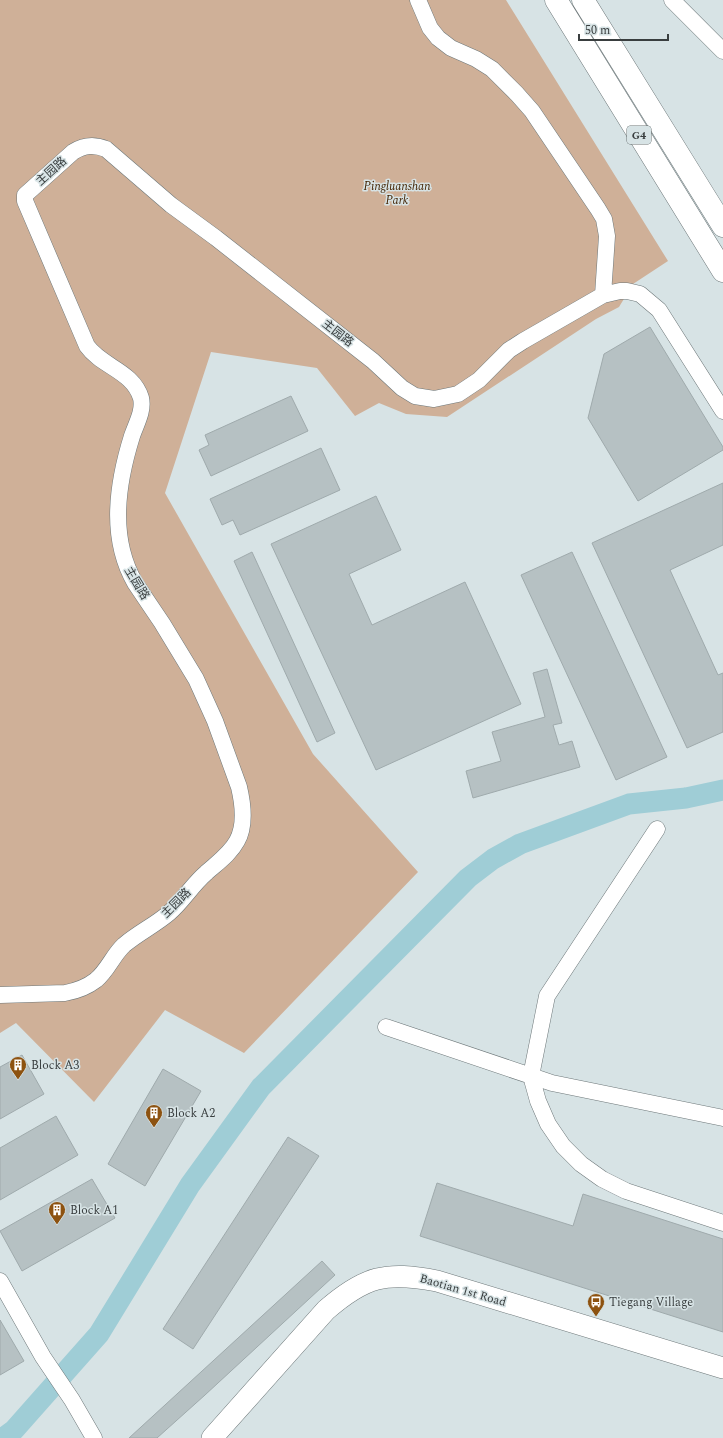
<svg xmlns="http://www.w3.org/2000/svg" width="723" height="1438" viewBox="0 0 723 1438" font-family="Spectral,'Noto Sans SC',serif">
<style>
.green{fill:#cfb098}
.lines{fill:none;stroke-linecap:round;stroke-linejoin:round}
.river{stroke:#9fcdd6;stroke-width:21}
.building{fill:#b6c1c3;stroke:#9faaac}
.minor-casing{stroke:#6e787a;stroke-width:17}
.major-casing{stroke:#6e787a;stroke-width:22}
.highway-casing{stroke:#6e787a;stroke-width:23}
.minor{stroke:#fff;stroke-width:16}
.major{stroke:#fff;stroke-width:21}
.highway{stroke:#fff;stroke-width:22}
.labels{text-anchor:middle;stroke-width:3;stroke-linejoin:round;paint-order:stroke}
.shield{fill:#d7e3e5;stroke:#687071;stroke-width:1}
.shield-label{font-size:11px;font-weight:bold;fill:#393e3f}
.street-label{font-size:12px;fill:#393e3f;stroke:#d7e3e5}
.park-label{font-size:12px;font-style:italic;fill:#442505;stroke:#d7e3e5}
.poi-label{font-size:12px;fill:#393e3f;stroke:#d7e3e5;text-anchor:start}
</style>
<rect width="100%" height="100%" fill="#d7e3e5"/>
<!-- green -->
<path class="green" d="M 0,0 L 506,0 L 668,261 L 633,284 L 619,307 L 596,319 L 447,417 L 406,414 L 379,403 L 355,416 L 317,368 L 211,352 L 165,493 L 313,754 L 418,872 L 244,1053 L 165,1010 L 94,1102 L 16,1023 L 0,1033 Z"/>
<g class="lines">
<!-- river -->
<path class="river" d="M 3,1438 L 14,1430 L 99,1334 L 190,1185 L 261,1087 L 468,878 L 493,859 L 520,844 L 629,804 L 686,798 L 723,790"/>
</g>
<!-- building -->
<path class="building" d="M 650,327 L 723,447 L 723,450 L 638,501 L 588,418 L 604,354 Z
M 291,396 L 308,431 L 211,476 L 199,450 L 209,445 L 205,435 Z
M 321,448 L 340,490 L 240,535 L 233,520 L 222,525 L 210,499 Z
M 723,483 L 723,545 L 670,570 L 718,675 L 723,673 L 723,732 L 687,748 L 592,543 Z
M 376,496 L 401,550 L 349,574 L 372,625 L 465,582 L 521,704 L 376,770 L 271,544 Z
M 252,552 L 335,733 L 317,742 L 234,561 Z
M 572,552 L 667,757 L 616,780 L 521,575 Z
M 547,669 L 562,723 L 553,725 L 559,745 L 572,741 L 580,767 L 473,798 L 466,771 L 501,761 L 492,732 L 545,717 L 533,673 Z
M 22,1055 L 44,1094 L 0,1119 L 0,1067 Z
M 163,1069 L 201,1091 L 145,1186 L 108,1164 Z
M 56,1116 L 78,1155 L 0,1200 L 0,1148 Z
M 288,1137 L 319,1156 L 193,1349 L 163,1329 Z
M 92,1179 L 115,1218 L 22,1271 L 0,1231 Z
M 437,1183 L 573,1226 L 583,1194 L 723,1239 L 723,1332 L 420,1236 Z
M 322,1261 L 335,1275 L 205,1395 L 157,1438 L 129,1438 Z
M 0,1320 L 24,1361 L 0,1375 Z"/>
<g class="lines">
<defs>
<path id="minor" d="M 418,0 L 430,28 L 438,38 L 451,48 L 476,59 L 492,69 L 517,94 L 532,111 L 598,209 L 604,219 L 607,236 L 603,295
M 672,0 L 723,51
M 657,829 L 547,996 L 531,1076 L 538,1101 L 548,1124 L 563,1146 L 581,1164 L 602,1179 L 626,1191 L 723,1223
M 0,995 L 65,993 C 76,991 87,987 96,980 C 108,970 113,955 124,945 C 138,933 155,925 169,913 C 183,901 192,885 206,873 C 217,863 230,854 237,841 C 246,825 243,804 239,787 L 215,721 L 196,679 L 162,623 L 135,583 C 109,538 117,484 132,436 C 136,424 144,411 141,398 C 133,371 102,367 87,346 L 25,201 L 25,195 L 73,152 C 84,145 94,144 106,149 L 171,205 L 216,238 L 373,361 L 402,388 L 415,396 L 434,399 L 458,394 L 479,380 L 509,350 L 523,341 L 603,295 L 620,291 L 627,291 L 640,294 L 659,310 L 723,411
M 386,1027 L 552,1083 L 723,1118
M 0,1281 L 43,1357 L 72,1400 L 94,1438"/>
<path id="major" d="M 212,1438 L 326,1310 C 365,1276 386,1271 437,1281 L 723,1368"/>
<path id="highway" d="M 556,0 L 723,271
M 583,0 L 723,226"/>
</defs>
<!-- minor casing -->
<use href="#minor" class="minor-casing"/>
<!-- major casing -->
<use href="#major" class="major-casing"/>
<!-- highway casing -->
<use href="#highway" class="highway-casing"/>
<!-- minor -->
<use href="#minor" class="minor"/>
<!-- major -->
<use href="#major" class="major"/>
<!-- highway -->
<use href="#highway" class="highway"/>
</g>
<!-- icons -->
<defs>
<symbol id="building-pin" viewBox="-11 -11 22 30"><path d="M0 17L-7.5 6A9.5 9.5 0 1 1 7.5 6Z" fill="#8d5210" stroke="#d7e3e5"/><path d="M-4-6H4V6H1V3H-1V6H-4ZM-2.5-4.3h1.7v1.8h-1.7ZM.8-4.3h1.7v1.8H.8ZM-2.5-1h1.7V.8h-1.7ZM.8-1h1.7V.8H.8Z" fill="#fff"/></symbol>
<symbol id="bus-pin" viewBox="-11 -11 22 30"><path d="M0 17L-7.5 6A9.5 9.5 0 1 1 7.5 6Z" fill="#8d5210" stroke="#d7e3e5"/><path d="M-5-6H5V4H4V6H2V4H-2V6H-4V4H-5ZM-3.5-4V0h7V-4ZM-3.5 1.2v1.5H-2V1.2ZM2 1.2v1.5H3.5V1.2Z" fill="#fff"/></symbol>
</defs>
<g fill-rule="evenodd">
<use href="#building-pin" x="8" y="1055" width="20" height="27"/>
<use href="#building-pin" x="144" y="1103" width="20" height="27"/>
<use href="#building-pin" x="47" y="1200" width="20" height="27"/>
<use href="#bus-pin" x="586" y="1292" width="20" height="27"/>
</g>
<g class="labels">
<!-- shield labels -->
<rect class="shield" x="627" y="126" width="24" height="18" rx="3"/>
<g class="shield-label">
<text x="639" y="139">G4</text>
</g>
<!-- street labels -->
<g class="street-label">
<text transform="translate(51 171) rotate(-42)" y="4">主园路</text>
<text transform="translate(338 333) rotate(38)" y="4">主园路</text>
<text transform="translate(137 583) rotate(59)" y="4">主园路</text>
<text transform="translate(176 903) rotate(-45)" y="4">主园路</text>
<text transform="translate(463 1290) rotate(16)" y="4">Baotian 1st Road</text>
</g>
<!-- park labels -->
<g class="park-label">
<text x="397" y="190">Pingluanshan<tspan x="397" dy="14">Park</tspan></text>
</g>
<!-- poi labels -->
<g class="poi-label">
<text x="31" y="1069">Block A3</text>
<text x="167" y="1117">Block A2</text>
<text x="70" y="1214">Block A1</text>
<text x="609" y="1306">Tiegang Village</text>
</g>
</g>
<!-- scale -->
<path d="M579 34v6h89v-6" fill="none" stroke="#393e3f" stroke-width="2"/>
<text x="585" y="34" font-size="12" fill="#393e3f" stroke="#d7e3e5" stroke-width="3" paint-order="stroke">50 m</text>
</svg>
